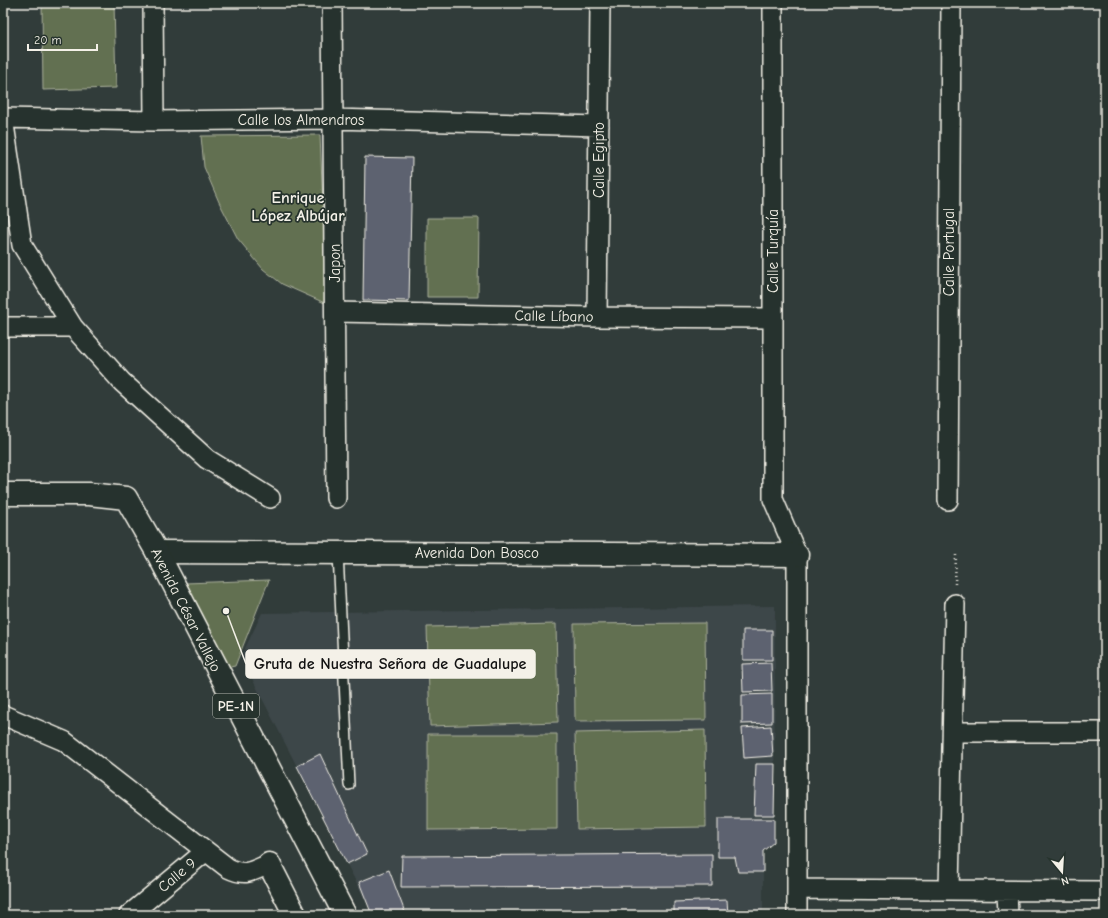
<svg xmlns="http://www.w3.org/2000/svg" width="1108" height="918" viewBox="0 0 1108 918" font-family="'Comic Neue',sans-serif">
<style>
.built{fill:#3e474a}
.green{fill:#627051;stroke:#abb09c}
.building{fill:#5d6270;stroke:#f4f1e8}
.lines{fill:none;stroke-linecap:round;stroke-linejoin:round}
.lane-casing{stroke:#f4f1e8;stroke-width:12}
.street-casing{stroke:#f4f1e8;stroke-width:22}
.secondary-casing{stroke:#f4f1e8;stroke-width:25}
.primary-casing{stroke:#f4f1e8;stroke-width:25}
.path{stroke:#f4f1e8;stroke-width:2.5;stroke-dasharray:1 3;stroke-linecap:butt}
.lane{stroke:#26332d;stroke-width:9}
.street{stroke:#26332d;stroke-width:19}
.secondary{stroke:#26332d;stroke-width:22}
.primary{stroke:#26332d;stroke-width:22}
.labels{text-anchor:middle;stroke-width:3.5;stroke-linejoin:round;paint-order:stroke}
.shield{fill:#26332d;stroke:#b6b8b0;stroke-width:1}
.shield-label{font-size:14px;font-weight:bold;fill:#f4f1e8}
.street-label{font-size:15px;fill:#f4f1e8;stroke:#26332d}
.neighbourhood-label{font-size:16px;font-weight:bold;fill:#f4f1e8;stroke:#26332d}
.leader{fill:none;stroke:#f4f1e8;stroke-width:1.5}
.callout-dot{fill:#f4f1e8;stroke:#26332d;stroke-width:1.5}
.callout{fill:#f4f1e8;stroke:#f4f1e8;stroke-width:1.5}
.callout-label{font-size:16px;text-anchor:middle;font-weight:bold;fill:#111}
</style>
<rect width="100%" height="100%" fill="#313c3a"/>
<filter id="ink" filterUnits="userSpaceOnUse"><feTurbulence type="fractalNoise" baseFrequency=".025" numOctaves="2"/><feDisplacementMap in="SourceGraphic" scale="8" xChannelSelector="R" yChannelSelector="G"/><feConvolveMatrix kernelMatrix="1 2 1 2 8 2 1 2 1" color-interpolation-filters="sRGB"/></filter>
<g filter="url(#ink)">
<!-- built -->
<path class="built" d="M 775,606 L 774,842 L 763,851 L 763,915 L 373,915 L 241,657 L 262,613 Z"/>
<!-- green -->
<path class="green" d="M 42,3 L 114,3 L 116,88 L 43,90 Z
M 320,135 L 327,304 L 282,284 L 263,269 L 238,239 L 219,202 L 204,167 L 201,136 Z
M 427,218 L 479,218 L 478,297 L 427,297 Z
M 269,580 L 235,666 L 225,668 L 185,583 Z
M 705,623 L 706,720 L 575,721 L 574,624 Z
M 556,624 L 558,722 L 430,726 L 427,627 Z
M 705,730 L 706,827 L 577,829 L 575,733 Z
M 428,734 L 557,734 L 557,829 L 428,830 Z"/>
<!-- building -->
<path class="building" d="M 365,157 L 412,158 L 409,301 L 363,300 Z
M 743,630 L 772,630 L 772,660 L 743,660 Z
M 771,663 L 772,691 L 743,692 L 742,664 Z
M 772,694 L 772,723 L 742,724 L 742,695 Z
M 771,726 L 773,756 L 744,758 L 742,728 Z
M 320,754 L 367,854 L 347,864 L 297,766 Z
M 756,764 L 775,764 L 774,815 L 754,815 Z
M 718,819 L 774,819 L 774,842 L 763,851 L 763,872 L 738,872 L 735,857 L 718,857 Z
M 712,854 L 712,886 L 401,887 L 402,856 Z
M 389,870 L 406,915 L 372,915 L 359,882 Z
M 727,900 L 728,915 L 674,915 L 674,902 Z"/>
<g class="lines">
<defs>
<path id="lane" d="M 338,553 L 349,785"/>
<path id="street" d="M 153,3 L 154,121
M 332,3 L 336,498
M 773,3 L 773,499 L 797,555 L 797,915
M 3,118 L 154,121 L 333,119 L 599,126
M 3,118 L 22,245 L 73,327 L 122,382 L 207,459 L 270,498
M 335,312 L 597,317 L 773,318
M 597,317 L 600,3
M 3,327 L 73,327
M 948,500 L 951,3
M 3,715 L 64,741 L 228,868 C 246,877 252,871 269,864
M 953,732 L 1105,732
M 797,889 L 1105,891
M 949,890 L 955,604
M 1007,891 L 1008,915
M 129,915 L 206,851"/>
<path id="secondary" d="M 157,552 L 797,555"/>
<path id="primary" d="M 3,494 L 89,494 L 126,498 L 157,552 L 345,915
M 269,864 L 295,915"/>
</defs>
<!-- lane casing -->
<use href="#lane" class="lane-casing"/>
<!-- street casing -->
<use href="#street" class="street-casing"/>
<!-- secondary casing -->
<use href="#secondary" class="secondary-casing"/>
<!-- primary casing -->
<use href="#primary" class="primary-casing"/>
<!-- path -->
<path class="path" d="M 955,584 L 956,555"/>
<!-- lane -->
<use href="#lane" class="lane"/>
<!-- street -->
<use href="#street" class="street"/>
<!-- secondary -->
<use href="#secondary" class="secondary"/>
<!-- primary -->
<use href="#primary" class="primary"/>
</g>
</g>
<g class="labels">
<!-- shield labels -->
<rect class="shield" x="213" y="694" width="46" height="24" rx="3"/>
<g class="shield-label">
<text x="236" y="711">PE-1N</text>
</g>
<!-- street labels -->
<g class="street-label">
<text x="301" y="125">Calle los Almendros</text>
<text transform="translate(599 160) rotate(-90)" y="5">Calle Egipto</text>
<text transform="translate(773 251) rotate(-90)" y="5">Calle Turquía</text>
<text transform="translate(949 252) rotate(-90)" y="5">Calle Portugal</text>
<text transform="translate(335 263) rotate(-90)" y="5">Japon</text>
<text transform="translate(554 316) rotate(1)" y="5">Calle Líbano</text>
<text x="477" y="558">Avenida Don Bosco</text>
<text transform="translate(186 610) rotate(63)" y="5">Avenida César Vallejo</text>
<text transform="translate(177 875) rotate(-40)" y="5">Calle 9</text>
</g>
<!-- neighbourhood labels -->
<g class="neighbourhood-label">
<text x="298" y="203">Enrique<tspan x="298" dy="18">López Albújar</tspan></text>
</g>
</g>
<!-- callouts -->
<path class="leader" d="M226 611L246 664"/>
<circle class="callout-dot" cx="226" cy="611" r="4"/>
<rect class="callout" x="246" y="650" width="289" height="28" rx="4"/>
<g class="callout-label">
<text x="390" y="669">Gruta de Nuestra Señora de Guadalupe</text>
</g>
<!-- margin -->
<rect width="1108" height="918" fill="none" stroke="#26332d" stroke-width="16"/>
<rect x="8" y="8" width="1092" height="902" fill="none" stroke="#f4f1e8" stroke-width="1.5" filter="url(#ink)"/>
<!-- north arrow -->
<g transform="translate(1062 872) rotate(162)" stroke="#26332d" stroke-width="3" paint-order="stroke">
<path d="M0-3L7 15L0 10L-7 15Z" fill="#f4f1e8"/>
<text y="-6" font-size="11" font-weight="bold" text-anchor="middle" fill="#f4f1e8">N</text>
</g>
<!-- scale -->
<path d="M28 44v6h69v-6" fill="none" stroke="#f4f1e8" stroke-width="2"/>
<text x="34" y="44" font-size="12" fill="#f4f1e8" stroke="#26332d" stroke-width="3" paint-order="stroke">20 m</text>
</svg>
